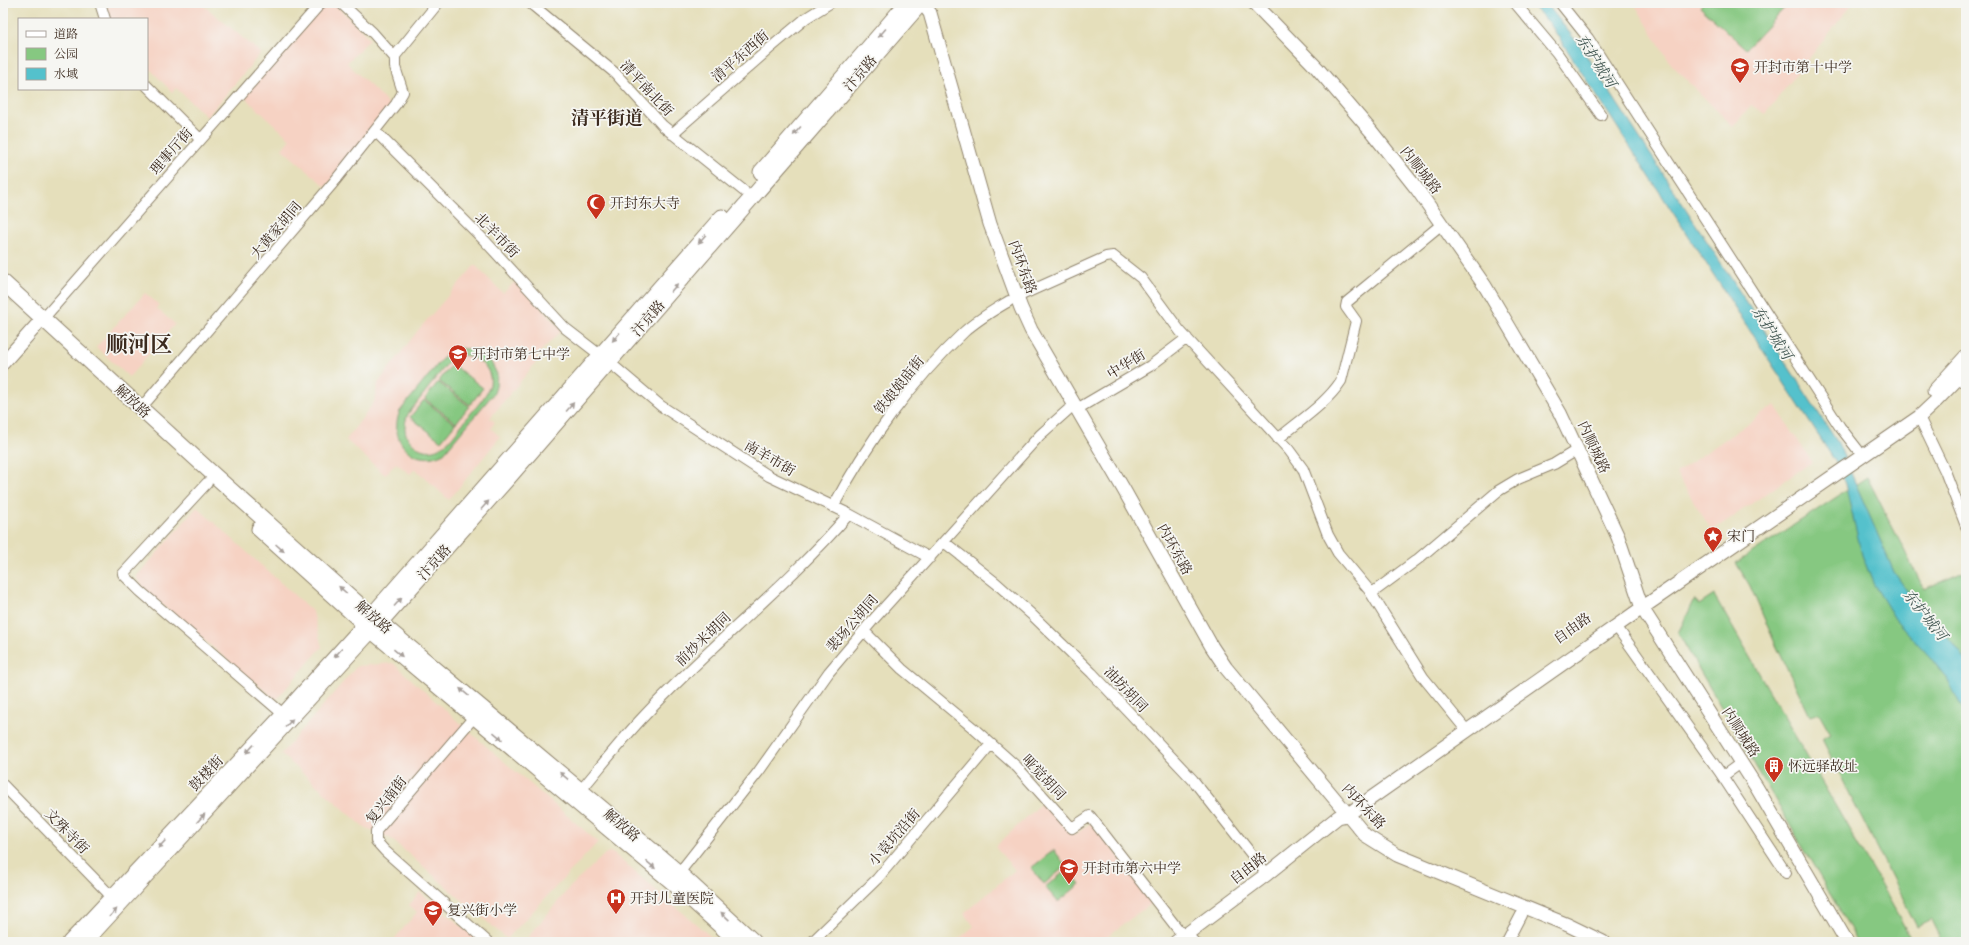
<svg xmlns="http://www.w3.org/2000/svg" width="1969" height="945" viewBox="0 0 1969 945" font-family="'Old Standard TT','Noto Serif SC',serif">
<style>
.built{fill:#f6d2c3}
.green{fill:#86c881;stroke:#607950;fill-rule:evenodd}
.water{fill:#54c1cc;stroke:#487675}
.lines{fill:none;stroke-linecap:round;stroke-linejoin:round}
.minor-casing{stroke:#90846c;stroke-width:12}
.tertiary-casing{stroke:#90846c;stroke-width:15}
.secondary-casing{stroke:#90846c;stroke-width:17}
.minor{stroke:#fff;stroke-width:10}
.tertiary{stroke:#fff;stroke-width:13}
.secondary{stroke:#fff;stroke-width:15}
.oneway{fill:#a79f9a}
.labels{text-anchor:middle;stroke-width:3.5;stroke-linejoin:round;paint-order:stroke}
.street-label{font-size:14px;fill:#3b2a1e;stroke:#f6f6f2}
.poi-label{font-size:14px;fill:#3b2a1e;stroke:#f6f6f2;text-anchor:start}
.water-label{font-size:15px;font-style:italic;fill:#425752;stroke:#f6f6f2}
.district-label{font-size:18px;font-weight:bold;fill:#3b2a1e;stroke:#f6f6f2}
.town-label{font-size:22px;font-weight:bold;fill:#3b2a1e;stroke:#f6f6f2}
</style>
<rect width="100%" height="100%" fill="#f6f6f2"/>
<filter id="ink" filterUnits="userSpaceOnUse"><feTurbulence type="fractalNoise" baseFrequency=".025" numOctaves="2"/><feDisplacementMap in="SourceGraphic" scale="8" xChannelSelector="R" yChannelSelector="G"/><feConvolveMatrix kernelMatrix="1 2 1 2 8 2 1 2 1" color-interpolation-filters="sRGB"/></filter>
<filter id="wash" filterUnits="userSpaceOnUse"><feTurbulence type="fractalNoise" baseFrequency=".012" numOctaves="4" result="noise"/><feDisplacementMap in="SourceGraphic" scale="16" xChannelSelector="R" yChannelSelector="G"/><feGaussianBlur stdDeviation="0.9" result="paint"/><feColorMatrix in="noise" values="0 0 0 0 0 0 0 0 0 0 0 0 0 0 0 0 0 1.4 0 .05"/><feComposite in="paint" operator="in"/></filter>
<g filter="url(#wash)">
<rect width="100%" height="100%" fill="#e5dfbb"/>
<!-- built -->
<path class="built" d="M 111,3 L 201,3 L 261,53 L 207,117 L 176,88 L 172,92 L 148,67 L 151,63 L 147,59 L 147,19 L 108,19 L 107,7 Z
M 325,3 L 334,3 L 370,39 L 347,63 L 391,106 L 326,187 L 282,149 L 290,139 L 243,96 Z
M 1634,3 L 1853,3 L 1765,114 L 1751,105 L 1733,127 L 1671,64 Z
M 475,265 L 503,293 L 516,281 L 562,330 L 536,356 L 539,359 L 490,418 L 495,422 L 491,428 L 500,437 L 449,500 L 415,469 L 410,474 L 396,463 L 385,475 L 346,440 L 374,402 L 378,383 L 419,329 Z
M 145,293 L 159,305 L 156,308 L 175,324 L 129,377 L 96,347 Z
M 1775,405 L 1812,462 L 1712,531 L 1676,473 Z
M 197,507 L 313,612 L 322,647 L 276,700 L 145,591 L 136,577 Z
M 393,663 L 473,735 L 598,842 L 507,939 L 390,838 L 364,827 L 281,754 L 357,666 Z
M 1044,801 L 1075,835 L 1092,822 L 1154,901 L 1100,942 L 955,942 L 974,926 L 964,913 L 1015,870 L 995,847 Z
M 610,852 L 614,854 L 717,942 L 524,942 L 570,887 L 606,853 Z
M 420,892 L 481,942 L 392,942 L 417,912 L 409,905 Z"/>
<!-- green -->
<path class="green" d="M 1703,3 L 1789,3 L 1746,49 L 1700,7 Z
M 458,348 L 478,350 L 489,358 L 497,374 L 496,387 L 494,393 L 444,453 C 414,469 387,441 400,411 L 446,354 ZM 462,355 C 479,356 497,372 488,390 C 483,401 471,412 464,422 C 457,430 449,444 439,448 C 429,453 418,450 411,442 C 403,434 404,424 408,414 L 450,360 Z
M 452,364 L 483,388 L 470,405 L 439,381 Z
M 438,382 L 469,406 L 456,423 L 425,399 Z
M 424,400 L 455,424 L 441,441 L 410,417 Z
M 1867,477 L 1924,589 L 1966,571 L 1966,942 L 1942,942 L 1931,920 L 1917,927 L 1822,739 L 1831,734 L 1819,713 L 1810,716 L 1774,641 L 1750,586 L 1736,563 Z
M 1714,595 L 1888,897 L 1913,942 L 1858,942 L 1678,633 L 1695,599 L 1699,605 Z
M 1054,850 L 1066,866 L 1044,884 L 1031,868 Z
M 1068,869 L 1080,884 L 1058,902 L 1045,887 Z"/>
<!-- water -->
<path class="water" d="M 1530,3 L 1546,3 L 1580,46 L 1838,443 L 1894,572 L 1912,598 L 1953,643 L 1966,661 L 1966,716 L 1948,680 L 1930,657 L 1895,619 L 1873,583 L 1862,555 L 1845,484 L 1835,461 L 1550,24 Z"/>
</g>
<g filter="url(#ink)">
<g class="lines">
<defs>
<path id="minor" d="M 100,3 L 105,19
M 341,3 L 373,33 L 395,58
M 530,3 L 615,73 L 663,126 L 744,191
M 1515,3 L 1557,53 L 1601,115
M 1560,3 L 1588,38 L 1840,427 L 1858,450
M 147,86 L 200,139
M 375,131 L 485,241 L 565,328 L 600,355
M 672,134 L 769,49 L 806,18 L 830,3
M 1017,297 L 1106,257 L 1113,256 L 1141,278 L 1180,331 L 1289,450 L 1303,469 L 1328,535 L 1338,553 L 1369,590 L 1423,677 L 1467,731
M 43,319 L 321,3
M 609,362 L 661,406 L 769,476 L 849,514 L 930,558
M 141,408 L 334,182 L 396,104 L 403,92 L 395,67 L 395,56 L 438,3
M 1077,409 L 1150,366 L 1187,338
M 1919,417 L 1945,471 L 1966,526
M 1278,439 C 1299,421 1326,404 1341,381 L 1356,321 L 1346,307 L 1347,302 L 1442,224
M 207,483 L 123,574 L 140,591 L 283,714
M 833,507 C 866,444 913,380 964,332 C 978,319 994,310 1009,301
M 944,542 L 996,583 L 1031,614 L 1092,673 L 1193,780 L 1267,874
M 1372,593 L 1418,559 L 1498,491 L 1518,479 L 1554,464 L 1577,450
M 1616,626 L 1719,771 L 1786,873
M 864,631 L 902,669 L 972,727 L 1017,767 L 1070,826 L 1072,828 L 1090,816 L 1184,937
M 474,717 L 376,831 L 376,841 L 385,851 L 488,942
M 1723,776 L 1741,763
M 3,785 L 112,897
M 581,790 C 602,765 623,738 646,714 C 711,645 787,586 849,514
M 679,873 L 759,771 L 829,672 L 873,620 L 1040,435 L 1068,410
M 1187,934 L 1194,942
M 812,942 L 877,879 L 991,744
M 1507,942 L 1521,915"/>
<path id="tertiary" d="M 922,3 L 930,13 L 990,224 L 1021,308 L 1031,330 L 1124,490 L 1212,647 L 1226,668 L 1365,835 L 1397,855 L 1568,925 L 1603,942
M 1254,3 L 1317,68 L 1371,131 L 1417,189 L 1485,286 L 1560,413 L 1618,537 L 1642,608 L 1757,788 L 1847,942
M 3,363 L 36,326
M 1934,391 L 1966,356
M 69,942 L 283,714 L 364,624
M 86,942 L 372,631
M 1176,942 L 1267,874 L 1338,817 L 1347,815 L 1642,608 L 1919,417 L 1936,401 L 1966,370"/>
<path id="secondary" d="M 761,172 L 907,3
M 3,282 L 214,475 L 372,616 L 679,873 L 754,942
M 259,529 L 372,631 L 671,881 L 738,942
M 365,623 L 722,217
M 373,630 L 509,477 L 921,3"/>
</defs>
<!-- minor casing -->
<use href="#minor" class="minor-casing"/>
<!-- tertiary casing -->
<use href="#tertiary" class="tertiary-casing"/>
<!-- secondary casing -->
<use href="#secondary" class="secondary-casing"/>
<!-- minor -->
<use href="#minor" class="minor"/>
<!-- tertiary -->
<use href="#tertiary" class="tertiary"/>
<!-- secondary -->
<use href="#secondary" class="secondary"/>
</g>
<!-- one-way arrows -->
<defs><path id="oneway-solid" d="M-6-.8H1V-3.2L6.5 0L1 3.2V.8H-6Z"/></defs>
<g class="oneway">
<use href="#oneway-solid" transform="translate(882 33) rotate(131)"/>
<use href="#oneway-solid" transform="translate(797 131) rotate(131)"/>
<use href="#oneway-solid" transform="translate(702 239) rotate(131)"/>
<use href="#oneway-solid" transform="translate(674 288) rotate(-49)"/>
<use href="#oneway-solid" transform="translate(616 337) rotate(131)"/>
<use href="#oneway-solid" transform="translate(570 407) rotate(-49)"/>
<use href="#oneway-solid" transform="translate(485 505) rotate(-48)"/>
<use href="#oneway-solid" transform="translate(280 548) rotate(42)"/>
<use href="#oneway-solid" transform="translate(343 590) rotate(-138)"/>
<use href="#oneway-solid" transform="translate(398 602) rotate(-48)"/>
<use href="#oneway-solid" transform="translate(338 653) rotate(132)"/>
<use href="#oneway-solid" transform="translate(398 653) rotate(40)"/>
<use href="#oneway-solid" transform="translate(464 692) rotate(-140)"/>
<use href="#oneway-solid" transform="translate(289 723) rotate(-48)"/>
<use href="#oneway-solid" transform="translate(498 736) rotate(40)"/>
<use href="#oneway-solid" transform="translate(250 749) rotate(133)"/>
<use href="#oneway-solid" transform="translate(564 776) rotate(-140)"/>
<use href="#oneway-solid" transform="translate(201 818) rotate(-47)"/>
<use href="#oneway-solid" transform="translate(162 844) rotate(133)"/>
<use href="#oneway-solid" transform="translate(651 865) rotate(40)"/>
<use href="#oneway-solid" transform="translate(113 913) rotate(-47)"/>
<use href="#oneway-solid" transform="translate(725 916) rotate(-137)"/>
</g>
</g>
<!-- icons -->
<defs>
<symbol id="school-pin" viewBox="-11 -11 22 30"><path d="M0 17L-7.5 6A9.5 9.5 0 1 1 7.5 6Z" fill="#c8321e" stroke="#f6f6f2"/><path d="M0-5L7-2L0 1L-7-2ZM-4 1L0 2.5L4 1V4Q0 6-4 4Z" fill="#fff"/></symbol>
<symbol id="mosque-pin" viewBox="-11 -11 22 30"><path d="M0 17L-7.5 6A9.5 9.5 0 1 1 7.5 6Z" fill="#c8321e" stroke="#f6f6f2"/><path d="M3.5-4.9A6 6 0 1 0 3.5 4.9A5 5 0 1 1 3.5-4.9Z" fill="#fff"/></symbol>
<symbol id="sight-pin" viewBox="-11 -11 22 30"><path d="M0 17L-7.5 6A9.5 9.5 0 1 1 7.5 6Z" fill="#c8321e" stroke="#f6f6f2"/><path d="M0-6L1.8-2.2L6-1.7L2.9 1.2L3.7 5.4L0 3.3L-3.7 5.4L-2.9 1.2L-6-1.7L-1.8-2.2Z" fill="#fff"/></symbol>
<symbol id="building-pin" viewBox="-11 -11 22 30"><path d="M0 17L-7.5 6A9.5 9.5 0 1 1 7.5 6Z" fill="#c8321e" stroke="#f6f6f2"/><path d="M-4-6H4V6H1V3H-1V6H-4ZM-2.5-4.3h1.7v1.8h-1.7ZM.8-4.3h1.7v1.8H.8ZM-2.5-1h1.7V.8h-1.7ZM.8-1h1.7V.8H.8Z" fill="#fff"/></symbol>
<symbol id="hospital-pin" viewBox="-11 -11 22 30"><path d="M0 17L-7.5 6A9.5 9.5 0 1 1 7.5 6Z" fill="#c8321e" stroke="#f6f6f2"/><path d="M-5-5h3v3.5h4V-5h3V5h-3V1.5h-4V5h-3Z" fill="#fff"/></symbol>
</defs>
<g fill-rule="evenodd">
<use href="#school-pin" x="1729" y="56" width="22" height="30"/>
<use href="#mosque-pin" x="585" y="192" width="22" height="30"/>
<use href="#school-pin" x="447" y="343" width="22" height="30"/>
<use href="#sight-pin" x="1702" y="525" width="22" height="30"/>
<use href="#building-pin" x="1763" y="755" width="22" height="30"/>
<use href="#school-pin" x="1058" y="857" width="22" height="30"/>
<use href="#hospital-pin" x="605" y="887" width="22" height="30"/>
<use href="#school-pin" x="422" y="899" width="22" height="30"/>
</g>
<g class="labels">
<!-- street labels -->
<g class="street-label">
<text transform="translate(740 56) rotate(-41)" y="5">清平东西街</text>
<text transform="translate(860 73) rotate(-49)" y="5">汴京路</text>
<text transform="translate(647 88) rotate(47)" y="5">清平南北街</text>
<text transform="translate(171 151) rotate(-49)" y="5">理事厅街</text>
<text transform="translate(1421 170) rotate(52)" y="5">内顺城路</text>
<text transform="translate(276 230) rotate(-50)" y="5">大黄家胡同</text>
<text transform="translate(497 235) rotate(46)" y="5">北羊市街</text>
<text transform="translate(1023 267) rotate(70)" y="5">内环东路</text>
<text transform="translate(648 318) rotate(-49)" y="5">汴京路</text>
<text transform="translate(1126 364) rotate(-32)" y="5">中华街</text>
<text transform="translate(899 385) rotate(-51)" y="5">铁娘娘庙街</text>
<text transform="translate(133 401) rotate(42)" y="5">解放路</text>
<text transform="translate(1594 447) rotate(65)" y="5">内顺城路</text>
<text transform="translate(770 458) rotate(30)" y="5">南羊市街</text>
<text transform="translate(1175 549) rotate(61)" y="5">内环东路</text>
<text transform="translate(434 562) rotate(-48)" y="5">汴京路</text>
<text transform="translate(374 617) rotate(41)" y="5">解放路</text>
<text transform="translate(852 623) rotate(-49)" y="5">裴场公胡同</text>
<text transform="translate(1572 628) rotate(-35)" y="5">自由路</text>
<text transform="translate(703 639) rotate(-44)" y="5">前炒米胡同</text>
<text transform="translate(1126 689) rotate(47)" y="5">油坊胡同</text>
<text transform="translate(1741 732) rotate(57)" y="5">内顺城路</text>
<text transform="translate(206 773) rotate(-47)" y="5">鼓楼街</text>
<text transform="translate(1044 777) rotate(47)" y="5">哑觉胡同</text>
<text transform="translate(386 800) rotate(-52)" y="5">复兴南街</text>
<text transform="translate(1364 806) rotate(47)" y="5">内环东路</text>
<text transform="translate(622 825) rotate(40)" y="5">解放路</text>
<text transform="translate(67 831) rotate(46)" y="5">文殊寺街</text>
<text transform="translate(894 837) rotate(-49)" y="5">小袁坑沿街</text>
<text transform="translate(1248 868) rotate(-38)" y="5">自由路</text>
</g>
<!-- poi labels -->
<g class="poi-label">
<text x="1754" y="72">开封市第十中学</text>
<text x="610" y="208">开封东大寺</text>
<text x="472" y="359">开封市第七中学</text>
<text x="1727" y="541">宋门</text>
<text x="1788" y="771">怀远驿故址</text>
<text x="1083" y="873">开封市第六中学</text>
<text x="630" y="903">开封儿童医院</text>
<text x="447" y="915">复兴街小学</text>
</g>
<!-- water labels -->
<g class="water-label">
<text transform="translate(1596 61) rotate(57)" y="5">东护城河</text>
<text transform="translate(1772 333) rotate(57)" y="5">东护城河</text>
<text transform="translate(1925 615) rotate(51)" y="5">东护城河</text>
</g>
<!-- district labels -->
<g class="district-label">
<text x="607" y="124">清平街道</text>
</g>
<!-- town labels -->
<g class="town-label">
<text x="139" y="352">顺河区</text>
</g>
</g>
<!-- margin -->
<rect width="1969" height="945" fill="none" stroke="#f6f6f2" stroke-width="16"/>
<!-- legend -->
<rect x="18" y="18" width="130" height="72" fill="#f6f6f2" stroke="#aba49d"/>
<rect x="26" y="31" width="20" height="6" fill="#ffffff" stroke="#aba49d"/>
<text x="54" y="38" font-size="12" fill="#3b2a1e">道路</text>
<rect x="26" y="48" width="20" height="12" fill="#86c881" stroke="#aba49d"/>
<text x="54" y="58" font-size="12" fill="#3b2a1e">公园</text>
<rect x="26" y="68" width="20" height="12" fill="#54c1cc" stroke="#aba49d"/>
<text x="54" y="78" font-size="12" fill="#3b2a1e">水域</text>
</svg>
